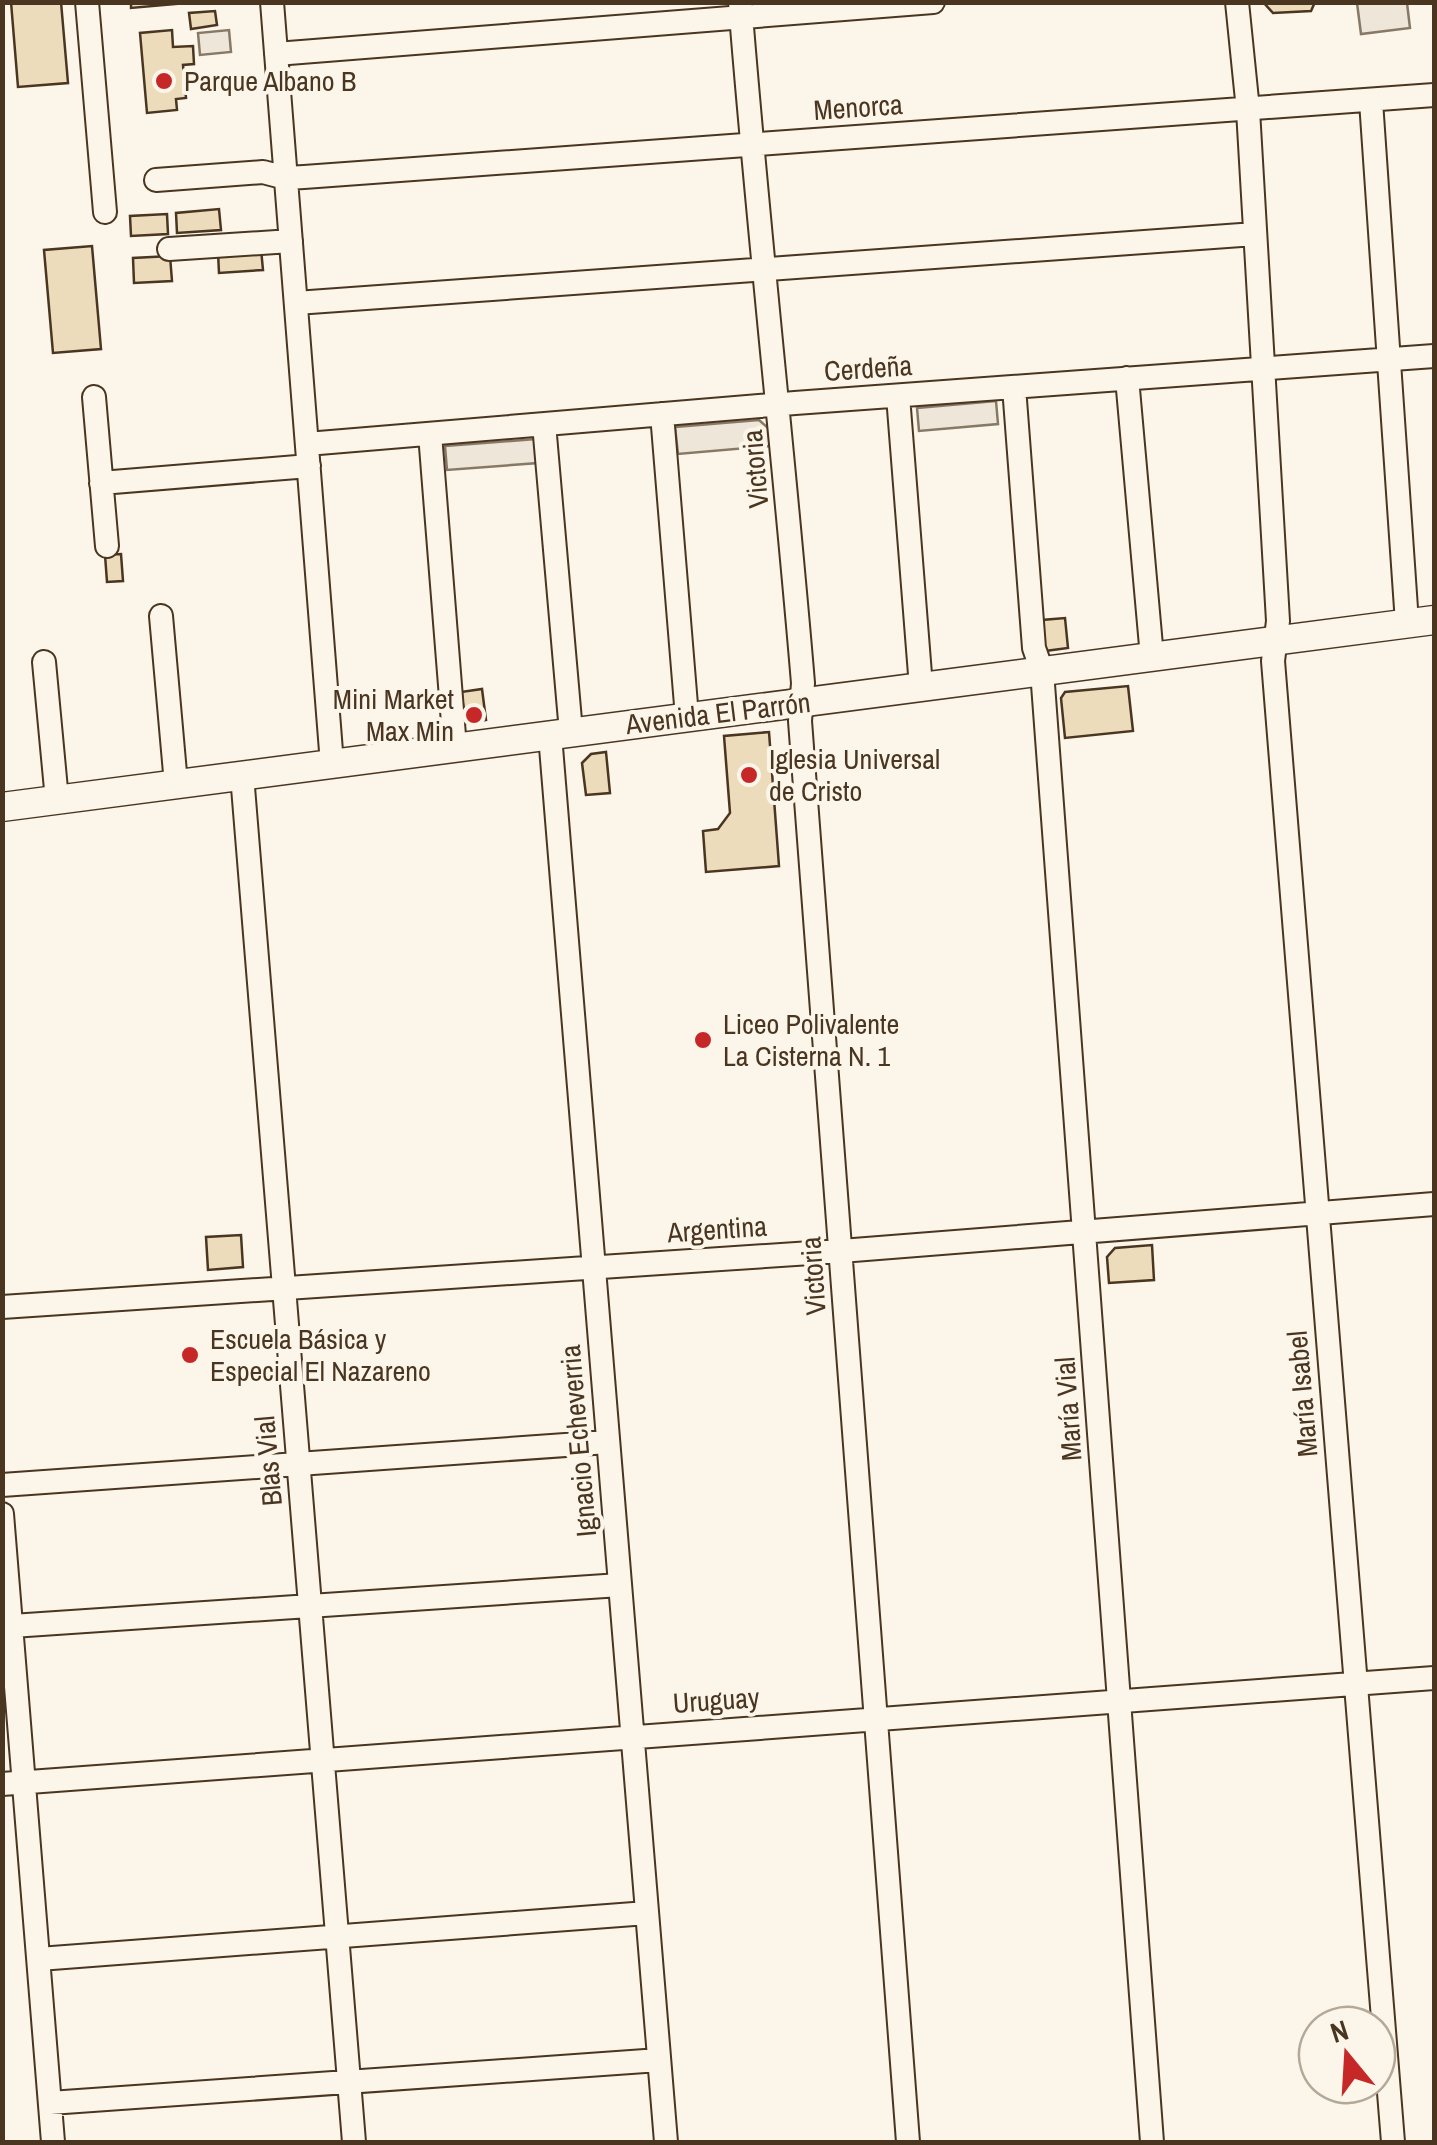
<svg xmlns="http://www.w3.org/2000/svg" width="1437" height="2145" viewBox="0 0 1437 2145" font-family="'Archivo Narrow',sans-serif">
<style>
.green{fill:#ede6d9;stroke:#887966;stroke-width:2.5}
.building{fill:#ecdcbc;stroke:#4a3520;stroke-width:2.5}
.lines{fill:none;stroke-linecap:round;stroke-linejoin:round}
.minor-casing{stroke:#4a3520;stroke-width:26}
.major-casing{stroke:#4a3520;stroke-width:31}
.minor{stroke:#fbf6e9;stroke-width:22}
.major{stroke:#fbf6e9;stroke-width:28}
.poi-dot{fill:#c62828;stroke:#fbf6e9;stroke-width:4}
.labels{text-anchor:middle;stroke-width:8;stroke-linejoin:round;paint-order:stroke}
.poi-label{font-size:28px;fill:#4a3520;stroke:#fbf6e9;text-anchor:start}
.street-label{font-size:28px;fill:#4a3520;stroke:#fbf6e9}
</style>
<rect width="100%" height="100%" fill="#fbf6e9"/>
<!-- green -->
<path class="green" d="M 1357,3 L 1407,3 L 1410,28 L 1361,34 Z
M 229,30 L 231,52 L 200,55 L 198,33 Z
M 996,401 L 998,424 L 919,431 L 917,408 Z
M 759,420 L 768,428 L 770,446 L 678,454 L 675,427 Z
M 536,439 L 538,463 L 447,470 L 445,446 Z"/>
<!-- building -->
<path class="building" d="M 11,2 L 61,2 L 68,83 L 18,87 Z
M 131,2 L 198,2 L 131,8 Z
M 1263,2 L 1315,2 L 1311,11 L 1273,13 Z
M 215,11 L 217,25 L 191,29 L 189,13 Z
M 172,30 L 173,47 L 193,46 L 194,64 L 183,65 L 186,98 L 176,99 L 177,110 L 147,113 L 140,33 Z
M 219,209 L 221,230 L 177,233 L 176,213 Z
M 167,214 L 168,234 L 131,236 L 130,216 Z
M 92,246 L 101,349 L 53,353 L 44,250 Z
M 261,249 L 263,270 L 219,273 L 218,252 Z
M 170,256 L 172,281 L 134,283 L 133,258 Z
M 121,554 L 123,581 L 107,582 L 105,555 Z
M 1065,618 L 1068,648 L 1045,651 L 1042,620 Z
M 1128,686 L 1133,731 L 1065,738 L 1061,698 L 1065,692 Z
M 482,689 L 486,720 L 466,723 L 461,692 Z
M 769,732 L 779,866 L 706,872 L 703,831 L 718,829 L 730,813 L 724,736 Z
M 606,752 L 610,793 L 586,795 L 582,763 L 591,754 Z
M 241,1235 L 243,1267 L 208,1270 L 206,1237 Z
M 1152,1245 L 1154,1280 L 1109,1283 L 1107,1257 L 1115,1248 Z"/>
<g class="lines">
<defs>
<path id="minor" d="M 87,2 L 105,212
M 272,2 L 332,764
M 740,2 C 758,230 784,456 803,683 L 800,721 L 908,2142
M 1237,2 L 1248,110 L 1278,621 L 1273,661 L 1393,2142
M 276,54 L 933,2
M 1371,101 L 1407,623
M 156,180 L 263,172 L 286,178 L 304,177 L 1434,95
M 169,249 L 291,241
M 296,303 L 1255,234
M 1127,378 L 1152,657
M 1014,387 L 1034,648 L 1042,671 L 1152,2142
M 898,396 L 921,687
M 94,397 L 107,546
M 662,414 L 687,717
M 544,424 L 571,732
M 430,434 L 455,748
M 307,444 L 795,403 L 1434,356
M 101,483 L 309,466
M 161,616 L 176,784
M 44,662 L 57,800
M 550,735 L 666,2142
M 242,775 L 354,2142
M 2,1307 L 841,1251 L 1434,1204
M 2,1485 L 608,1442
M 2,1514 L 53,2142
M 12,1626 L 620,1585
M 2,1784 L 1434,1678
M 39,1959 L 647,1913
M 50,2103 L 659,2060"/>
<path id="major" d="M 2,807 L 1434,620"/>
</defs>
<!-- minor casing -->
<use href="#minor" class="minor-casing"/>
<!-- major casing -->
<use href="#major" class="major-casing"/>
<!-- minor -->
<use href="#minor" class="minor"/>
<!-- major -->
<use href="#major" class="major"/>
</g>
<!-- markers -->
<g class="poi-dot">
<circle cx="164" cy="81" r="10"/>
<circle cx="474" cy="715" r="10"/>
<circle cx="749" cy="775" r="10"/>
<circle cx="703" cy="1040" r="10"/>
<circle cx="190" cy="1355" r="10"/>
</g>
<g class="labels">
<!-- poi labels -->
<g class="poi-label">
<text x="184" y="91">Parque Albano B</text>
<text x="454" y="709" text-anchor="end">Mini Market<tspan x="454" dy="32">Max Min</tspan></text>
<text x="769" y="769">Iglesia Universal<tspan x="769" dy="32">de Cristo</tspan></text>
<text x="723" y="1034">Liceo Polivalente<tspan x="723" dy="32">La Cisterna N. 1</tspan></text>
<text x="210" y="1349">Escuela Básica y<tspan x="210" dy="32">Especial El Nazareno</tspan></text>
</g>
<!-- street labels -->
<g class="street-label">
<text transform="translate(858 107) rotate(-4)" y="10">Menorca</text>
<text transform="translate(868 368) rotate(-4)" y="10">Cerdeña</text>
<text transform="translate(755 469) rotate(-95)" y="10">Victoria</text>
<text transform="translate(718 713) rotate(-7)" y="10">Avenida El Parrón</text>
<text transform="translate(717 1229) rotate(-4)" y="10">Argentina</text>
<text transform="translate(813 1276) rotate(-94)" y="10">Victoria</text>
<text transform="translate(1302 1394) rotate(-95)" y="10">María Isabel</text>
<text transform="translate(1068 1409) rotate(-94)" y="10">María Vial</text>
<text transform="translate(578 1441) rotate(-95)" y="10">Ignacio Echeverria</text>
<text transform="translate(268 1461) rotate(-95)" y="10">Blas Vial</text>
<text transform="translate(716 1700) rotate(-4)" y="10">Uruguay</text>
</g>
</g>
<!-- border -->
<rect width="1437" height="2145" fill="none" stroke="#4a3520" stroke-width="10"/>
<!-- north arrow -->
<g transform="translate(1347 2055) rotate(342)"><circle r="48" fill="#fbf6e9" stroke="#b4a999" stroke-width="2.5"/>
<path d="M0-8L18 38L0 25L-18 38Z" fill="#c62828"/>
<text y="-15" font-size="28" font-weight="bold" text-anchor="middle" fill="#4a3520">N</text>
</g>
</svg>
